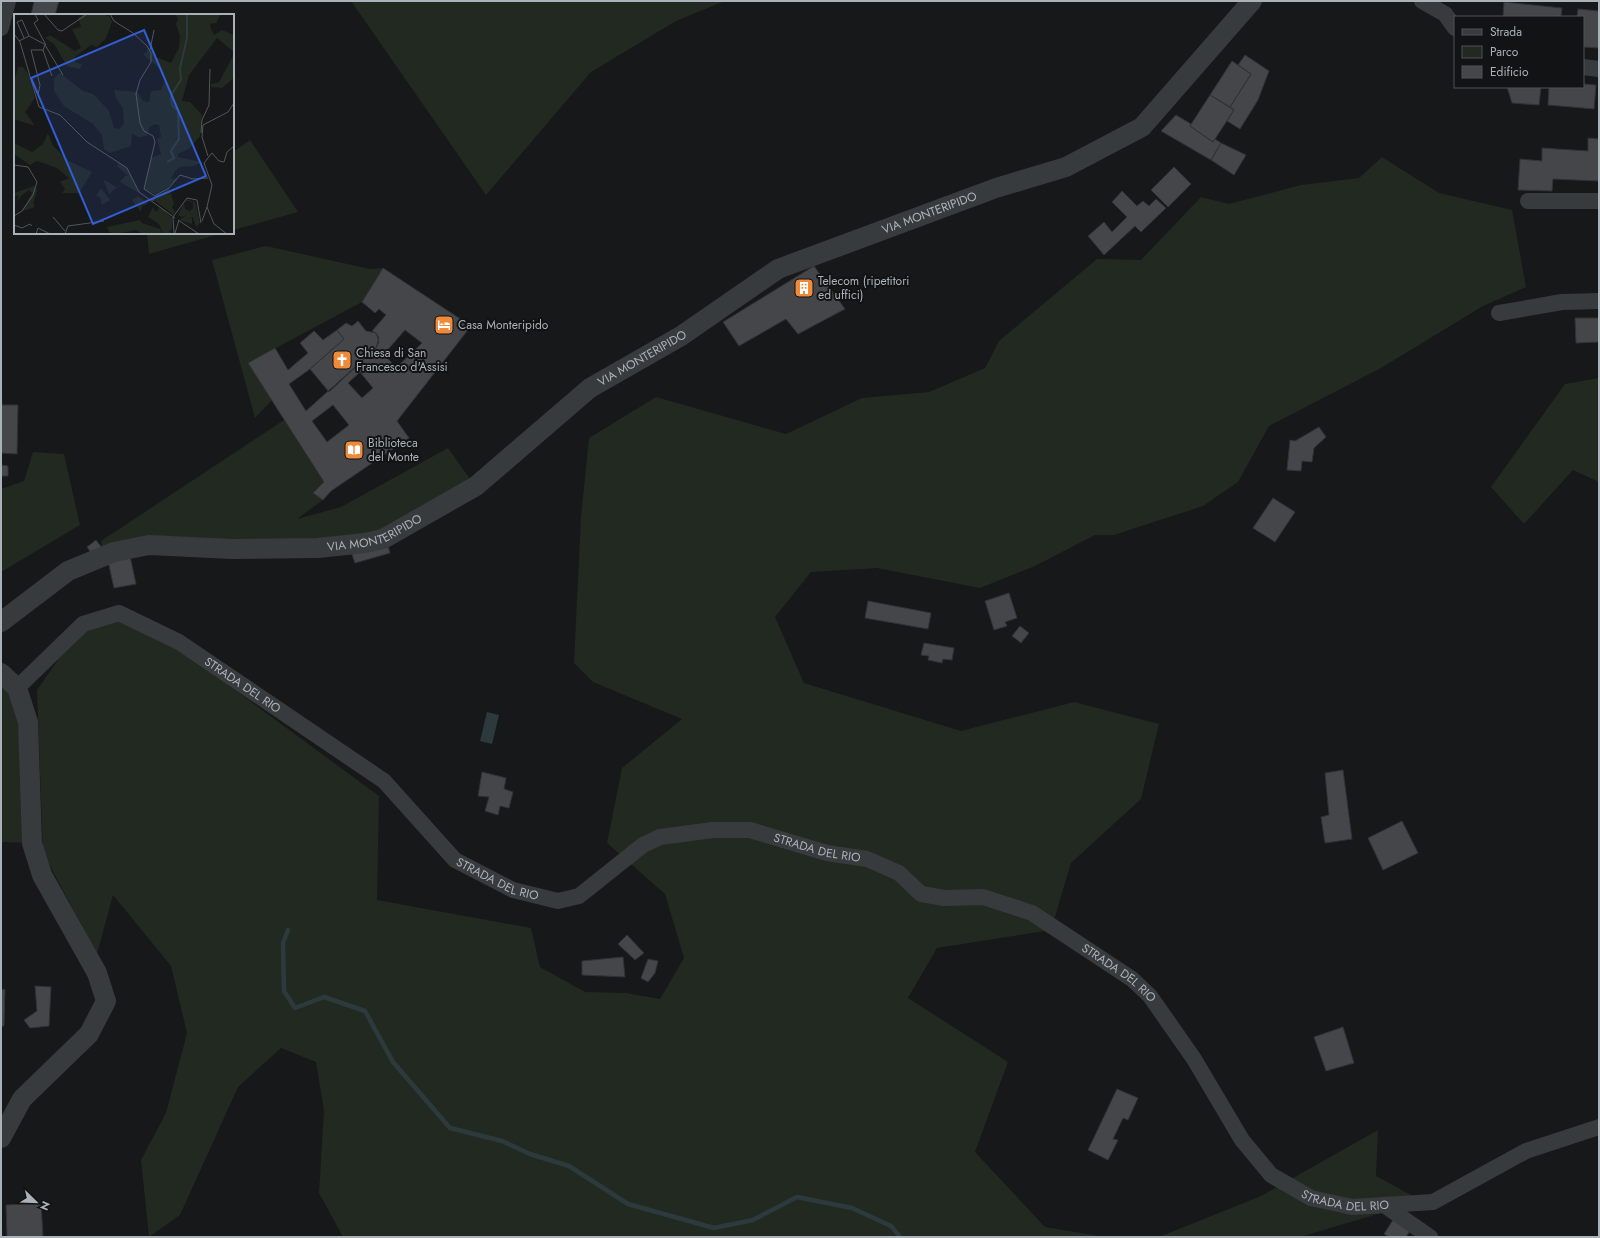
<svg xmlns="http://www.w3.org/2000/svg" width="1600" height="1238" viewBox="0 0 1600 1238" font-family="Jost,sans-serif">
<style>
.green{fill:#222921}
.water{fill:#2d3a3d}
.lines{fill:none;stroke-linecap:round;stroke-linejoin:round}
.stream{stroke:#2d3a3d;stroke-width:4.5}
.building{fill:#444649;stroke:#313235;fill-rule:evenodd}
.minor{stroke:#383b3e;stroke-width:16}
.tertiary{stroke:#383b3e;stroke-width:20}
.labels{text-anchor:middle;stroke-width:4;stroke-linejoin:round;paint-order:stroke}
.street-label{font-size:12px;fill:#aab2b9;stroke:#121314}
.poi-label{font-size:12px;fill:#aab2b9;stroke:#121314;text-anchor:start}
.inset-river{fill:none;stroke:#2d3a3d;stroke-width:2}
.inset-road{fill:none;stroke:#525659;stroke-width:1}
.view{fill:#325dd3;fill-opacity:0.15;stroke:#325dd3;stroke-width:2}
.inset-edge{fill:none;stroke:#aab2b9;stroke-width:2}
</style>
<rect width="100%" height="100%" fill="#171819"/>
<!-- green -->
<path class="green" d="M 351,1 L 725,1 L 676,21 L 591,72 L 486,195 Z
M 250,140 L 298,212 L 233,230 L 233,152 Z
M 1382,157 L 1439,193 L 1512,210 L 1526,287 L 1483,306 L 1381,368 L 1269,426 L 1238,482 L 1203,506 L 1114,535 L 1095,535 L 1035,566 L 980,588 L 877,568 L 811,572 L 775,617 L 804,683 L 961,731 L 1074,702 L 1159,724 L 1141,799 L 1071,863 L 1051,930 L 937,948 L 908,998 L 1008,1062 L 975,1152 L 1045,1227 L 1105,1237 L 343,1237 L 319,1193 L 324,1110 L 316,1062 L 281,1048 L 238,1087 L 180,1215 L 149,1237 L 141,1160 L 166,1113 L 187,1033 L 171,966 L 113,895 L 97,954 L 43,853 L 37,690 L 83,624 L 119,613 L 179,642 L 227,684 L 379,796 L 377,900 L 531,928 L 540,967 L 585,992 L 626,993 L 660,999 L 684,958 L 665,894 L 607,843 L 622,768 L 682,719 L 593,682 L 574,663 L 581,517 L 589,438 L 656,397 L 786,434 L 862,398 L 929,392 L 985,368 L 999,341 L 1097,259 L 1141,260 L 1201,197 L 1229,204 L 1301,185 L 1359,178 Z
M 147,233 L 223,233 L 149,254 Z
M 266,246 L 370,269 L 383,268 L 362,302 L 248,363 L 272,400 L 255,418 L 212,260 Z
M 1599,378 L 1599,482 L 1573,470 L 1524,524 L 1491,487 L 1565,384 Z
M 284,420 L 324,482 L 313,493 L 323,500 L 297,519 L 341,507 L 448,448 L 473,483 L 364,541 L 102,548 L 101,541 Z
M 33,452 L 64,454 L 80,525 L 1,572 L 1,489 L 24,481 Z
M 1,687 L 23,703 L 32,843 L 1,842 Z
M 1378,1130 L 1376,1176 L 1422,1201 L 1300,1237 L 1159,1237 L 1261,1196 Z"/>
<!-- water -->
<path class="water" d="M 487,712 L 499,715 L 492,744 L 480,741 Z"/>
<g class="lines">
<!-- stream -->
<path class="stream" d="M 288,930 L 283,943 L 284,991 L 295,1008 L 324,997 L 365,1011 L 393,1062 L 450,1128 L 502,1141 L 530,1154 L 569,1166 L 628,1204 L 714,1228 L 753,1220 L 797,1197 L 852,1208 L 891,1226 L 900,1237"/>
</g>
<!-- building -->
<path class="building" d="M 34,1 L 59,1 L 55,15 L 31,15 Z
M 1504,2 L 1562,8 L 1561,17 L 1503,17 Z
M 1578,9 L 1599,11 L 1599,48 L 1583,47 L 1583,17 L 1577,17 Z
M 1245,55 L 1269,71 L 1258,100 L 1240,129 L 1227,121 L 1234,110 L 1230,107 L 1251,74 L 1238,65 Z
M 1232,61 L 1251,74 L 1230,107 L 1210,95 Z
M 1583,84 L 1596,85 L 1594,109 L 1548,105 L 1549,87 L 1583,87 Z
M 1507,87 L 1541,87 L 1539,105 L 1512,103 Z
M 1210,95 L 1234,110 L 1213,142 L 1190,126 Z
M 1176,115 L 1191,124 L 1190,126 L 1213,142 L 1215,139 L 1221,143 L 1211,160 L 1161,131 Z
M 1588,138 L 1599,139 L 1599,181 L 1553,179 L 1552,191 L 1518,190 L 1520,159 L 1542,161 L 1542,148 L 1588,151 Z
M 1221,143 L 1246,155 L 1234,175 L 1211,160 Z
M 1174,167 L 1191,184 L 1168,207 L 1151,190 Z
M 1122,191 L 1137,206 L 1143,201 L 1149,206 L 1156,199 L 1166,208 L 1141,232 L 1135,226 L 1104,255 L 1088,236 L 1104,222 L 1112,232 L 1127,217 L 1112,202 Z
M 814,266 L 845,309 L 798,334 L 786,319 L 739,346 L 723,322 Z
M 383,268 L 471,326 L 397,421 L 409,438 L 331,491 L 323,500 L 313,493 L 324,482 L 248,363 L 275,348 L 288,370 L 308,353 L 300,343 L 314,331 L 323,340 L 337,330 L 344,339 L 310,369 L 289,384 L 306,411 L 376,348 L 379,338 L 376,333 L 372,331 L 386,315 L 379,309 L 375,313 L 362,302 ZM 405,330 L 422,343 L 396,368 L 384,354 ZM 360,372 L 373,388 L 362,398 L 348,383 ZM 333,405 L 349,425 L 327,442 L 312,421 Z
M 1575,318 L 1599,318 L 1599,342 L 1576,343 Z
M 358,321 L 366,331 L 376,333 L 379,342 L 376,348 L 329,392 L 310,369 L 344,339 L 337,330 L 346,323 L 352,326 Z
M 1,386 L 2,405 L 18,405 L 17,454 L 1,453 Z
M 1319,427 L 1326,437 L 1314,448 L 1312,462 L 1302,461 L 1301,471 L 1287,470 L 1290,440 L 1295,441 Z
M 1,465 L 8,466 L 8,476 L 1,476 Z
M 1273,498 L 1295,512 L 1275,542 L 1253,528 Z
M 96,540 L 102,548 L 92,554 L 87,547 Z
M 387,543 L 390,553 L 355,563 L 350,549 Z
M 130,556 L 136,584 L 114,588 L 108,561 Z
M 1009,593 L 1017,618 L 1005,622 L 1007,626 L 994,630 L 985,601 Z
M 868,601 L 931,613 L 928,629 L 865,618 Z
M 1020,626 L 1029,633 L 1021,643 L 1012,636 Z
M 924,643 L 954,648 L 952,660 L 943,659 L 942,663 L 928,660 L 929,656 L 921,655 Z
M 1343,770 L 1352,839 L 1325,843 L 1321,817 L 1329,815 L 1325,773 Z
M 482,772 L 506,778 L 504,789 L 513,792 L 509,808 L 500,806 L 498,815 L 485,811 L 489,797 L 478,796 Z
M 1402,821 L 1418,853 L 1383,870 L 1368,838 Z
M 627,935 L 644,953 L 635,960 L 618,944 Z
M 623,957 L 625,977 L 582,975 L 582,961 Z
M 648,959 L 658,961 L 655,973 L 648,982 L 641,978 Z
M 35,986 L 51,987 L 49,1026 L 30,1028 L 24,1020 L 37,1011 Z
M 5,989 L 4,1026 L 1,1026 L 1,990 Z
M 1343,1027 L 1354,1063 L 1326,1071 L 1314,1037 Z
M 1117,1089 L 1138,1098 L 1128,1120 L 1123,1118 L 1113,1139 L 1118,1140 L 1108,1160 L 1088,1150 Z
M 41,1203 L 43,1237 L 7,1237 L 6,1205 Z
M 1393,1220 L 1410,1231 L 1406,1237 L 1389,1237 L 1384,1234 Z"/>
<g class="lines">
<!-- minor -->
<g class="minor">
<path d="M 1422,1 L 1445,14 L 1455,28"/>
<path d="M 1,28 L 8,1"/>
<path d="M 1583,67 L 1599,69"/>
<path d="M 1528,201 L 1599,201"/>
<path d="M 1499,313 L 1562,302 L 1599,301"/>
<path id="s1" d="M 17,688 L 83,624 L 119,613 L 179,642 L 384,781 L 455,860 L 513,890 L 558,901 L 579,896 L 643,845 L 660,837 L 713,830 L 750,830 L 827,853 L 867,859 L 899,873 L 921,894 L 944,898 L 983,897 L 1032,913 L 1132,979 L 1150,996 L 1194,1059 L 1242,1140 L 1271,1175 L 1311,1198 L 1352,1207 L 1433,1202 L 1526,1151 L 1599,1127"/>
<path d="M 1384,1205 L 1430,1237"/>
</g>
<!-- tertiary -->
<g class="tertiary">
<path id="s2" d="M 1,622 L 68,571 L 114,552 L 149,545 L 233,549 L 318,548 L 365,543 L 383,539 L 476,486 L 590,388 L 681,336 L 778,269 L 996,188 L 1066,167 L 1142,127 L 1252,1"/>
<path d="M 1,673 L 17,688 L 28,722 L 32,843 L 42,875 L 97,973 L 106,1001 L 89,1034 L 22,1099 L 1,1138"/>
</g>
</g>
<!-- icons -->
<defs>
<symbol id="building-square" viewBox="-11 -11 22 22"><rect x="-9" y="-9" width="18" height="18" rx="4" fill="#ef8a3a" stroke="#121314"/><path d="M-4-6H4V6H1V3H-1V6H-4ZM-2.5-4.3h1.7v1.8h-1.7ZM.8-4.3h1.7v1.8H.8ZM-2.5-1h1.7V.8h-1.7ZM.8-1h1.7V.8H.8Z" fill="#fff"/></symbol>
<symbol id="hotel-square" viewBox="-11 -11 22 22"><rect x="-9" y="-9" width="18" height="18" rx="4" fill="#ef8a3a" stroke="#121314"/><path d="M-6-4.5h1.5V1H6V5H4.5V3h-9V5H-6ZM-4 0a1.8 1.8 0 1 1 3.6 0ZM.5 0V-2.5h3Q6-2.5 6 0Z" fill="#fff"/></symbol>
<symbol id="church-square" viewBox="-11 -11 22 22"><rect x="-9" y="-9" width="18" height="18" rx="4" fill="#ef8a3a" stroke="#121314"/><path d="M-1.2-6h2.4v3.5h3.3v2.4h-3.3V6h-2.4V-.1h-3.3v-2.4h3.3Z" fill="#fff"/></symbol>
<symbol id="library-square" viewBox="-11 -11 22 22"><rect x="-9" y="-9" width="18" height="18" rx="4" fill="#ef8a3a" stroke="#121314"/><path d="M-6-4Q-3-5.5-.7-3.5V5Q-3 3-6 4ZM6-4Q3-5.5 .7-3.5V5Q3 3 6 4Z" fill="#fff"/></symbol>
</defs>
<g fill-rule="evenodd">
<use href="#building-square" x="793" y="277" width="22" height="22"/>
<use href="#hotel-square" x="433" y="314" width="22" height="22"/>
<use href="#church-square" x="331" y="349" width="22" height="22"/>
<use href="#library-square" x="343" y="439" width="22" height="22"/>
</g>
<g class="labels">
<!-- street labels -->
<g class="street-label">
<text dy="4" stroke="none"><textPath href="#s2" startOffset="1046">VIA MONTERIPIDO</textPath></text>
<text dy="4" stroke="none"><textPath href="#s2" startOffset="722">VIA MONTERIPIDO</textPath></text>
<text dy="4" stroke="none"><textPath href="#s2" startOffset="398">VIA MONTERIPIDO</textPath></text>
<text dy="4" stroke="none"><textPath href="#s1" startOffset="273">STRADA DEL RIO</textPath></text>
<text dy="4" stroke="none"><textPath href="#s1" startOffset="944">STRADA DEL RIO</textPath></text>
<text dy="4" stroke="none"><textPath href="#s1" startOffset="597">STRADA DEL RIO</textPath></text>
<text dy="4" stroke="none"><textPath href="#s1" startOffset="1280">STRADA DEL RIO</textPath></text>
<text dy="4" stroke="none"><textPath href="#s1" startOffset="1616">STRADA DEL RIO</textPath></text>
</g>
<!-- poi labels -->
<g class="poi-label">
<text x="818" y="285">Telecom (ripetitori<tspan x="818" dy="14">ed uffici)</tspan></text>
<text x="458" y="329">Casa Monteripido</text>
<text x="356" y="357">Chiesa di San<tspan x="356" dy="14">Francesco d'Assisi</tspan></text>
<text x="368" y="447">Biblioteca<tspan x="368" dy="14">del Monte</tspan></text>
</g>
</g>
<!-- overview -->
<g transform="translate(14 14)">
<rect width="220" height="220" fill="#171819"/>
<path d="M 71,0 L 90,0 L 96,3 L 98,8 L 92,24 L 83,33 L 77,31 L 61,43 L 61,48 L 68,50 L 66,55 L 53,52 L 40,30 L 31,24 L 36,21 L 61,37 L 67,34 L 58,15 L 67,13 L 64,4 ZM 161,0 L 207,0 L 202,9 L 196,10 L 197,15 L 200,21 L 208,16 L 220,21 L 220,38 L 203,24 L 175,61 L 168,87 L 176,88 L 188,101 L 186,122 L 176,134 L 164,140 L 164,143 L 187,148 L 180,152 L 166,153 L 161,157 L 157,165 L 163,164 L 155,173 L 141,180 L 130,175 L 137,144 L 147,140 L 143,125 L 147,123 L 145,111 L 140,110 L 135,114 L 133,122 L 125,123 L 118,120 L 117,132 L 96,139 L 90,135 L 88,121 L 79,110 L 50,92 L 40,77 L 40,64 L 46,59 L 69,77 L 79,80 L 95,97 L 100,114 L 105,115 L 110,110 L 109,94 L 102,84 L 100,76 L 123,78 L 129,87 L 135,88 L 137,77 L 147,76 L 151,67 L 148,57 L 129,40 L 133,38 L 134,33 L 142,43 L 157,49 L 165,34 L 166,22 L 162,10 L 164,5 ZM 220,40 L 220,64 L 208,74 L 197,73 L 197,70 L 205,68 ZM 4,53 L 9,53 L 15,61 L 21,84 L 11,98 L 21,112 L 0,105 L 0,69 ZM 34,119 L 39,132 L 55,147 L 78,158 L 65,179 L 48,179 L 51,175 L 46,168 L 55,164 L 43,154 L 23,147 L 16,151 L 0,140 L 0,129 L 18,138 L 29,130 ZM 105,148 L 113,154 L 125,179 L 106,168 L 111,162 L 114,162 L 103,152 ZM 89,165 L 102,173 L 107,170 L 95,180 ZM 20,172 L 23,176 L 19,190 L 21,190 L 19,194 L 8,197 L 18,179 L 15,176 L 9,180 L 2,188 L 5,181 L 0,183 L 0,179 ZM 87,174 L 96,186 L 88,191 L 86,183 L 82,182 ZM 155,174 L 160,189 L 158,194 L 161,197 L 160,201 L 141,187 L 142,181 ZM 124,182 L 134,190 L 128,192 L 127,198 L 118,186 ZM 172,185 L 181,188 L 186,209 L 182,213 L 179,203 L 175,204 L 178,204 L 178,210 L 165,206 L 173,201 L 167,203 L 164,201 L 170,189 L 171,195 L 176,197 L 179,194 L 179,188 L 173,187 L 173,190 ZM 139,193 L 142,198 L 146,193 L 158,204 L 158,215 L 155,217 L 157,219 L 149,220 L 145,210 L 134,203 ZM 126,206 L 128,209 L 146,215 L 148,220 L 129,220 L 122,216 L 102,220 L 95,218 L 93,213 Z" fill="#222921"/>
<path class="inset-river" d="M 153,148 L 160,144 L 157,137 L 165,125 L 164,97 L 158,91 L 157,81 L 167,66 L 166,54 L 173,24 L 173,0"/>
<path class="inset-road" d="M 30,0 L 44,16 L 48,17 L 73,0M 96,0 L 100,7 L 119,19 L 133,32 L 137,39 L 137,48 L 126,66 L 122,80 L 126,109 L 130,117 L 139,122 L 141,128 L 130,175 L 141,182M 0,20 L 6,28 L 25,93 L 46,101 L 73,128 L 113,154 L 125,178 L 161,204M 10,24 L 3,8 L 8,6 L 15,22M 5,27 L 15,22 L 32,31 L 20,9 L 24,6 L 21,0M 29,36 L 38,62M 136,36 L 140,16M 24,81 L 26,71 L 17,36 L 29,36 L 31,31 L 49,61M 187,119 L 188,106 L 195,91 L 196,55M 194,142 L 188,123 L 189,111 L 214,98 L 220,89M 139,187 L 142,181 L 155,174 L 166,161 L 179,165 L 194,164M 0,202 L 8,197 L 19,181 L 23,168 L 14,153 L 0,151M 39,203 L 51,217M 164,206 L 185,220M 188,207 L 193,193M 0,211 L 8,214 L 16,210 L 18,212M 161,219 L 165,206M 22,220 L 24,214 L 36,220M 51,220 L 54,212 L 90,207M 160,220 L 159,203 L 173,184 L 183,186 L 187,209M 213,220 L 200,210 L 193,193 L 198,171 L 190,149 L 198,139 L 205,147 L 210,148 L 213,138 L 220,132"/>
<path class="view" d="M 130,16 L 192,162 L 79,210 L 17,64 Z"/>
<rect width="220" height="220" class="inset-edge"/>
</g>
<!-- border -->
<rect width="1600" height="1238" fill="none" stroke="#aab2b9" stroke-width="4"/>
<!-- legend -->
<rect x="1454" y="16" width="130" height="72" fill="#121314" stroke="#4f5356"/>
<rect x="1462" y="29" width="20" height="6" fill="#383b3e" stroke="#4f5356"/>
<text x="1490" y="36" font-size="12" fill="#aab2b9">Strada</text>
<rect x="1462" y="46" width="20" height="12" fill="#222921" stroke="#4f5356"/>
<text x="1490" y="56" font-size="12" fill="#aab2b9">Parco</text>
<rect x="1462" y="66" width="20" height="12" fill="#444649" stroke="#4f5356"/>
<text x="1490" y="76" font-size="12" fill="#aab2b9">Edificio</text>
<!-- north arrow -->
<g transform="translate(36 1202) rotate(113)" stroke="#121314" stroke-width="3" paint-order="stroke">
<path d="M0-3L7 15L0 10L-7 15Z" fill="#aab2b9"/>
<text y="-6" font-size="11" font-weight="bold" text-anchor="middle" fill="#aab2b9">N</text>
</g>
</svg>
